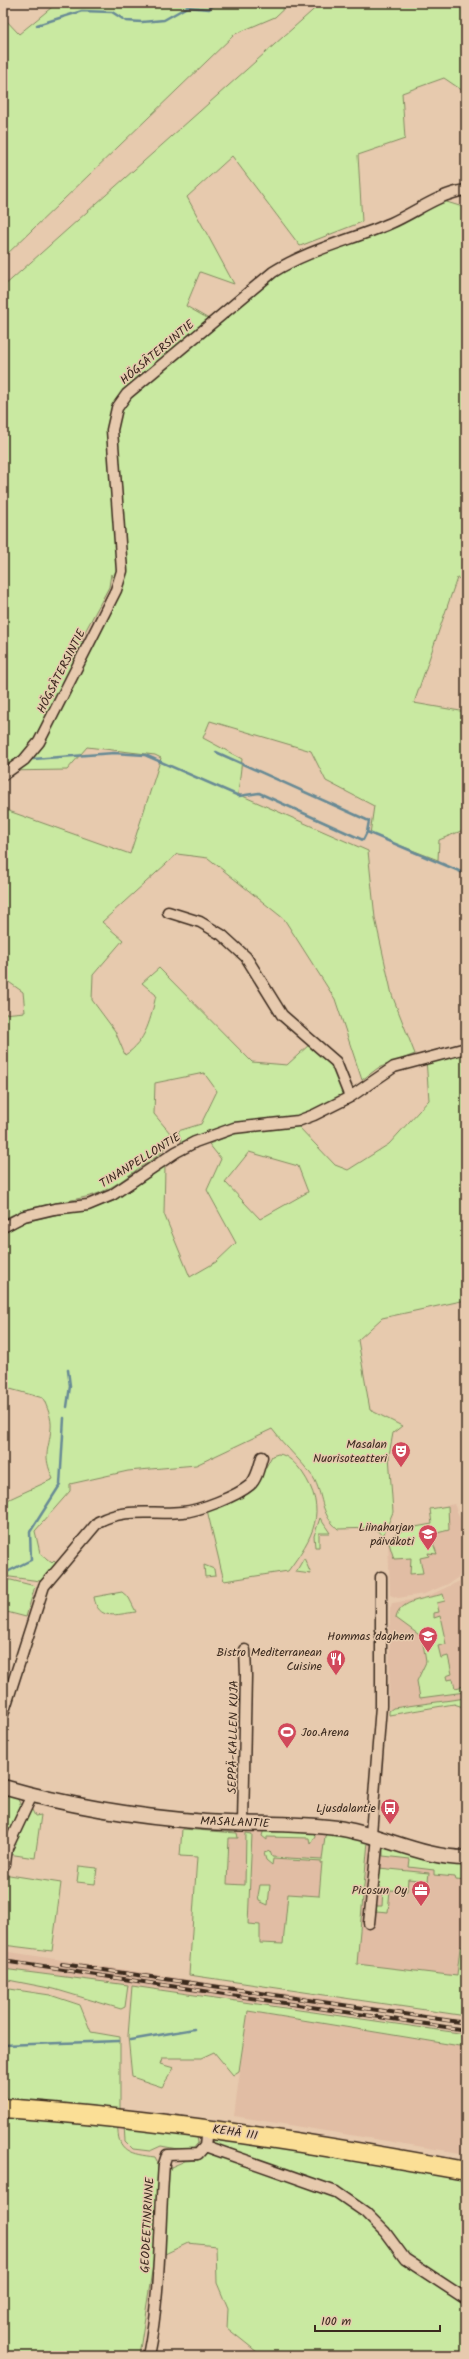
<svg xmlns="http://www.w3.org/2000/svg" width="469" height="2359" viewBox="0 0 469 2359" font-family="Kalam,sans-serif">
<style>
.built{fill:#e1bda4}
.green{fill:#c9e9a1;stroke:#828a60;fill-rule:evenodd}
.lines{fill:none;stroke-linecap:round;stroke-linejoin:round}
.stream{stroke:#678a95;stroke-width:2.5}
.street-casing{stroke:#3b2a1e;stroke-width:13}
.secondary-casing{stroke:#3b2a1e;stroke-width:17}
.highway-casing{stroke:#3b2a1e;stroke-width:21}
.street{stroke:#e7caae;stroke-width:10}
.secondary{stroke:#e7caae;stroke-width:14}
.highway{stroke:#fbdf96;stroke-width:18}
.rail-casing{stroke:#3b2a1e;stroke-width:4}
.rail{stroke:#e7caae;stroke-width:2.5;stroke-dasharray:8;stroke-linecap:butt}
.labels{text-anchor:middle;stroke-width:3;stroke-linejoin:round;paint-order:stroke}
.street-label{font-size:12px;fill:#3b2a1e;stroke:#e7caae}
.poi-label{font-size:12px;fill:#3b2a1e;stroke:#e7caae;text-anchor:end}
</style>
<rect width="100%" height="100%" fill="#e7caae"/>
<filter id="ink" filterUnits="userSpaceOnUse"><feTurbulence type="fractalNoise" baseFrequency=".025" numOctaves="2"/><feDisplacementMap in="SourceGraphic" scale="8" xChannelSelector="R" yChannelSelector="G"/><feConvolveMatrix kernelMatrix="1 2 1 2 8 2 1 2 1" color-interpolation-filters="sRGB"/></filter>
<g filter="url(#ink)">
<!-- built -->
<path class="built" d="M 454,1504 L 466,1532 L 466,1572 L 448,1584 L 424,1594 L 398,1598 L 390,1595 L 388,1540 L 404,1529 L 432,1524 L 430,1509 Z
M 462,1580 L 466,1598 L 466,1698 L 393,1708 L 389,1711 L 390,1609 L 392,1603 L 424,1598 Z
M 235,1828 L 331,1832 L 322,1862 L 319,1896 L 288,1895 L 284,1944 L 260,1943 L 248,1924 L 249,1885 L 227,1884 L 229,1838 L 234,1832 Z
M 368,1841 L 466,1864 L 466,2002 L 349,1989 Z
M 3,1951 L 250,1989 L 342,2000 L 340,2014 L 3,1969 Z
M 248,2011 L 466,2047 L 466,2154 L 234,2116 Z"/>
<!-- green -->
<path class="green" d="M 57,3 L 290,3 L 275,17 L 235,34 L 3,258 L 3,17 L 19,34 Z
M 321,3 L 461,3 L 466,9 L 466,93 L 444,78 L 402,93 L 405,139 L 358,155 L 362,222 L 300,246 L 232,156 L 187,197 L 234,284 L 200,272 L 186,306 L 214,322 L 273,272 L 437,199 L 466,208 L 466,361 L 461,365 L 466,375 L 466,580 L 457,578 L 414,703 L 466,712 L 466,829 L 439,840 L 438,860 L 370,834 L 374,806 L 326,781 L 311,751 L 210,721 L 203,738 L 242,759 L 238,794 L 368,851 L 375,918 L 392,995 L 415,1054 L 378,1068 L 362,1080 L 335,999 L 284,919 L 208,858 L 177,854 L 102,922 L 123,940 L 93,975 L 92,1000 L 115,1031 L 125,1055 C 146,1042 151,1018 156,995 L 142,983 L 159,968 L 252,1062 L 287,1065 L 310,1044 L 332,1064 L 344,1094 L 328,1104 L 297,1116 L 234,1124 L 208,1131 L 182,1144 L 178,1131 L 201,1124 L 217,1091 L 204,1073 L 155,1083 L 154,1114 L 170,1133 C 163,1157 159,1154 139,1168 C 123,1180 106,1193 86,1197 C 55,1204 32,1205 3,1219 L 3,1014 L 25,1012 L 23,992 L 3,978 L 3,809 L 130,854 L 161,758 L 155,755 L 87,747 L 67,770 L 3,771 L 3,287 ZM 111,574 L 116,590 L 90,643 L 80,641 L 109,587 Z
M 466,1051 L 466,1300 L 382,1318 L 358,1340 L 370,1410 L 402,1426 L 393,1433 L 389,1455 L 393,1512 L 383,1536 L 374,1528 L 338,1529 C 319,1513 324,1495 313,1477 C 301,1460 284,1446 272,1429 L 196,1465 L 128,1471 L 70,1484 L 70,1491 L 35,1531 L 40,1553 L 52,1563 L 54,1561 L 57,1564 L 40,1581 L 3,1576 L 3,1502 L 53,1479 C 42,1453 49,1452 51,1428 C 52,1418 47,1407 43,1398 L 3,1387 L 3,1233 L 25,1222 L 55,1215 L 89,1210 L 114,1201 L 165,1166 L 164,1214 L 190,1277 L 216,1262 L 236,1243 L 207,1190 L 221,1159 L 209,1144 L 245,1130 L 298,1126 L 335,1165 L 348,1170 L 389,1144 L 429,1100 L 426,1059 ZM 249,1152 L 298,1166 L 308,1192 L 260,1219 L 225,1182 Z
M 278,1454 C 287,1454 297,1465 302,1472 C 329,1511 313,1537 288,1571 L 224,1581 L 207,1510 L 257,1483 L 272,1456 Z
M 448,1506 L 449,1530 L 433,1534 L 435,1542 L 433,1543 L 437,1554 L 428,1553 L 429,1556 L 420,1558 L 423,1573 L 410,1574 L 411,1558 L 394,1559 L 388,1540 L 404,1529 L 432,1524 L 430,1509 Z
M 320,1518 L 330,1533 L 319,1533 L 319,1547 L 315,1547 L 314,1536 Z
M 304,1558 L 311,1574 L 296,1572 Z
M 204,1565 L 214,1569 L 215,1576 L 205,1577 Z
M 3,1580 L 11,1580 L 35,1586 L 26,1617 L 3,1611 Z
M 122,1592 L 129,1598 L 136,1612 C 117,1614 98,1622 94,1597 Z
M 443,1594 L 445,1601 L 437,1603 L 439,1612 L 434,1613 L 434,1618 L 440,1616 L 446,1644 L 438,1646 L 441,1658 L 448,1656 L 452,1674 L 446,1676 L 447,1680 L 453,1679 L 455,1688 L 464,1686 L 465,1692 L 420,1698 L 417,1681 L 426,1662 L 422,1637 L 396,1618 C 400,1599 427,1599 443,1594 Z
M 466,1698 L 466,1708 L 454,1704 L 389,1715 L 389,1711 L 393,1708 Z
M 3,1792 L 16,1795 L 21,1806 L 3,1849 Z
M 31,1808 L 35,1816 L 41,1815 L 35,1858 L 8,1854 Z
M 182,1829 L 237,1833 L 238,1838 L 229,1838 L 227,1884 L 245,1885 L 246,1833 L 252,1834 L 248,1924 L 260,1925 L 260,1943 L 283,1944 L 288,1894 L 319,1896 L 322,1862 L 273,1859 L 272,1865 L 266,1860 L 264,1853 L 270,1851 L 272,1857 L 322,1860 L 325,1836 L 328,1833 L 368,1841 L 357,1964 L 457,1976 L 460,1947 L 465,1947 L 466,1940 L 466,2016 L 189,1975 L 197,1857 L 180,1856 Z
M 264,1829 L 314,1832 L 315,1837 L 310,1844 L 309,1838 L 267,1837 L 267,1840 L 262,1836 Z
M 383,1847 L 466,1864 L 466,1881 L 456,1880 L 455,1877 L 434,1875 L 434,1870 L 409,1867 L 410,1859 L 383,1856 Z
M 79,1866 L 97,1868 L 95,1884 L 77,1882 Z
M 379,1868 L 429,1873 L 428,1881 L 408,1879 L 407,1891 L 390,1890 L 388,1912 L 376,1911 L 375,1906 L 382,1906 L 383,1889 L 377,1888 Z
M 3,1874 L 61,1883 L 52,1951 L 3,1945 Z
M 260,1885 L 270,1885 L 268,1905 L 259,1901 L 258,1896 Z
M 3,1969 L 128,1985 L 125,2007 L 121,2009 L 54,1989 L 3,1979 Z
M 132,1986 L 466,2034 L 466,2047 L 248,2011 L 239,2071 L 233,2075 L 214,2052 L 201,2058 L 162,2058 L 160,2064 L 174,2068 L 162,2087 L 132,2077 L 128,2036 Z
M 3,1988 L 50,1995 L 80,2005 L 91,2032 L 120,2037 L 120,2109 L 3,2099 Z
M 3,2116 L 118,2124 C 116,2152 131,2154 155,2157 L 158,2163 L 156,2245 L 139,2356 L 3,2356 Z
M 124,2125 L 197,2136 L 198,2143 L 192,2150 L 183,2150 L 161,2146 L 150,2151 L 133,2149 L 125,2141 Z
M 221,2137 L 466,2180 L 466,2356 L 257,2356 L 257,2352 L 227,2328 L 228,2309 L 217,2283 L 216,2246 L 188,2243 L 165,2254 L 166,2180 L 171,2167 L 185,2161 L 198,2160 L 213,2146 L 211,2142 Z"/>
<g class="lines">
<!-- stream -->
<path class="stream" d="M 37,25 L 82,11 L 112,12 L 126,21 L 142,22 L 164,20 L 187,7 L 209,9 L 213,5
M 216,752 L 369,821 L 367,832
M 33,759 L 114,753 L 145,755 L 239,796 L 259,793 L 363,840 L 367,832 L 466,874
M 67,1407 L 70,1386 L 68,1370
M 5,1573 L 31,1560 L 30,1532 L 60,1485 L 64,1418
M 130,2040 L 194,2029
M 3,2045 L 119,2041"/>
<defs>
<path id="street" d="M 3,775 L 24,760 L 39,742 L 116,590 L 122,571 L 112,430 L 117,408 L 127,394 L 273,272 C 310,249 352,240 391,223 C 416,212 438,194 466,190
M 168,912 L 200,922 L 222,935 L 246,957 L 282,1015 L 336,1062 L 350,1097
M 3,1227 L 24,1216 L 54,1209 L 88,1205 L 112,1195 L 176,1152 L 195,1142 L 234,1128 L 298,1121 L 314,1115 L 350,1097 L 394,1067 L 466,1048
M 3,1714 L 44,1586 L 98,1522 C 125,1507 153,1515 182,1512 C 199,1511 237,1496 250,1485 C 257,1479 259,1467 262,1457
M 243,1823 L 246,1676 L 245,1650
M 371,1834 L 381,1706 L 381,1577
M 5,1864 L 7,1848 L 32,1795
M 369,1923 L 378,1837
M 205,2146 L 336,2192 L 365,2212 L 385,2232 L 405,2259 L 466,2299
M 148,2356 C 161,2293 159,2228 164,2164 L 167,2155 L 198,2154 L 205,2146 L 207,2128"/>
<path id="secondary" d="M 3,1787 C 69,1806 138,1817 206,1822 C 250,1825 293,1822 337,1828 C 381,1834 421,1858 466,1858"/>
<path id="highway" d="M 3,2108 C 159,2119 312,2143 466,2171"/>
</defs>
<!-- street casing -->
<use href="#street" class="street-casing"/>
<!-- secondary casing -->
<use href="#secondary" class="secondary-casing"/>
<!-- highway casing -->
<use href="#highway" class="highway-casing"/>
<!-- street -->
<use href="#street" class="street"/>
<!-- secondary -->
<use href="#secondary" class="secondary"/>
<!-- highway -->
<use href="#highway" class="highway"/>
<defs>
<path id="rail" d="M 3,1961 L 466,2030
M 62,1964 L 466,2023"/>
</defs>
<!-- rail casing -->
<use href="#rail" class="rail-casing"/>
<!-- rail -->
<use href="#rail" class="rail"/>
</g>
</g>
<!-- icons -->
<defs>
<symbol id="theatre-pin" viewBox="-11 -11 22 30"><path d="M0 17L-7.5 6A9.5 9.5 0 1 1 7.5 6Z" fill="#d1495b" stroke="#e7caae"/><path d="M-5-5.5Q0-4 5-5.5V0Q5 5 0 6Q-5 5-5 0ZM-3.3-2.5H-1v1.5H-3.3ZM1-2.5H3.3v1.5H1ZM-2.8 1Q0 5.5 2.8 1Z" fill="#fff"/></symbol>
<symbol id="school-pin" viewBox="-11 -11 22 30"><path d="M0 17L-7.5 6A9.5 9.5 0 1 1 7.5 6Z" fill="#d1495b" stroke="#e7caae"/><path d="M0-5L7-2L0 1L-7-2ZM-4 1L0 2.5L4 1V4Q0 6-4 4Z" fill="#fff"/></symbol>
<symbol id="restaurant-pin" viewBox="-11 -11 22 30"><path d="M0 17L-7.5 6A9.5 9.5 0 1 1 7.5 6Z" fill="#d1495b" stroke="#e7caae"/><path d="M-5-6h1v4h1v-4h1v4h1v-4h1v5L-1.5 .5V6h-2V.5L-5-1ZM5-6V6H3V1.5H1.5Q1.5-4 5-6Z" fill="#fff"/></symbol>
<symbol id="stadium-pin" viewBox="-11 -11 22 30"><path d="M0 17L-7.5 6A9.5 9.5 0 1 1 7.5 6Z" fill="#d1495b" stroke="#e7caae"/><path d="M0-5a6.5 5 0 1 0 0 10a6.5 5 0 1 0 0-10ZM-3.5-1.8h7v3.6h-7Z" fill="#fff"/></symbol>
<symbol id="bus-pin" viewBox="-11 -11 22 30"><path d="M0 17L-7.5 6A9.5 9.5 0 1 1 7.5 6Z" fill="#d1495b" stroke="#e7caae"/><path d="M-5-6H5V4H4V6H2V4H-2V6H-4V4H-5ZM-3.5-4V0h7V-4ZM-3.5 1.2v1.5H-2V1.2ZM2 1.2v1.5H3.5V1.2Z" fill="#fff"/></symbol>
<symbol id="office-pin" viewBox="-11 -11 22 30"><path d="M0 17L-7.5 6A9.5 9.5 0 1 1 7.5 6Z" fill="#d1495b" stroke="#e7caae"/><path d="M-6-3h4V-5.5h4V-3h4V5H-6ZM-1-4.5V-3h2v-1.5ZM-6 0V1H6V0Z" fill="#fff"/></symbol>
</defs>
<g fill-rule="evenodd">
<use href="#theatre-pin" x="390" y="1440" width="22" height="30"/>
<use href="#school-pin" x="417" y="1523" width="22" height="30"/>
<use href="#school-pin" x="417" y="1625" width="22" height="30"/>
<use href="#restaurant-pin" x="325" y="1648" width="22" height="30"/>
<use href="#stadium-pin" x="276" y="1721" width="22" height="30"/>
<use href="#bus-pin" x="379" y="1797" width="22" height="30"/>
<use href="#office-pin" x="410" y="1879" width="22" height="30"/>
</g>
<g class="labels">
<!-- street labels -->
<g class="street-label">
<text transform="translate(157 352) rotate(-40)" y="4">HÖGSÄTERSINTIE</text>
<text transform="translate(61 671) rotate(-63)" y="4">HÖGSÄTERSINTIE</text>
<text transform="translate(140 1160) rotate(-32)" y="4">TINANPELLONTIE</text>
<text transform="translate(233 1737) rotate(-89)" y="4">SEPPÄ-KALLEN KUJA</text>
<text transform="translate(235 1822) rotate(2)" y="4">MASALANTIE</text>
<text transform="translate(235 2132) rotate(9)" y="4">KEHÄ III</text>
<text transform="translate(147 2225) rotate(-87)" y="4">GEODEETINRINNE</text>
</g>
<!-- poi labels -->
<g class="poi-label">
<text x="387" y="1448">Masalan<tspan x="387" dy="14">Nuorisoteatteri</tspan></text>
<text x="414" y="1531">Liinaharjan<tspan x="414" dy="14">päiväkoti</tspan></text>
<text x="414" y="1640">Hommas daghem</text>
<text x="322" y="1656">Bistro Mediterranean<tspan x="322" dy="14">Cuisine</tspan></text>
<text x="301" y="1736" text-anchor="start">Joo.Arena</text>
<text x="376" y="1812">Ljusdalantie</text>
<text x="407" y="1894">Picosun Oy</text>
</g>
</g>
<!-- margin -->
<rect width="469" height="2359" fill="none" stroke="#e7caae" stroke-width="16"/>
<rect x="8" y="8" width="453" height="2343" fill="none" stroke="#3b2a1e" stroke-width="1.5" filter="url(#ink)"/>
<!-- scale -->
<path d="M315 2325v6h125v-6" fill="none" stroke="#3b2a1e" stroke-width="2"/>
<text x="321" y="2325" font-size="12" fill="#3b2a1e" stroke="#e7caae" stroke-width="3" paint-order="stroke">100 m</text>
</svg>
